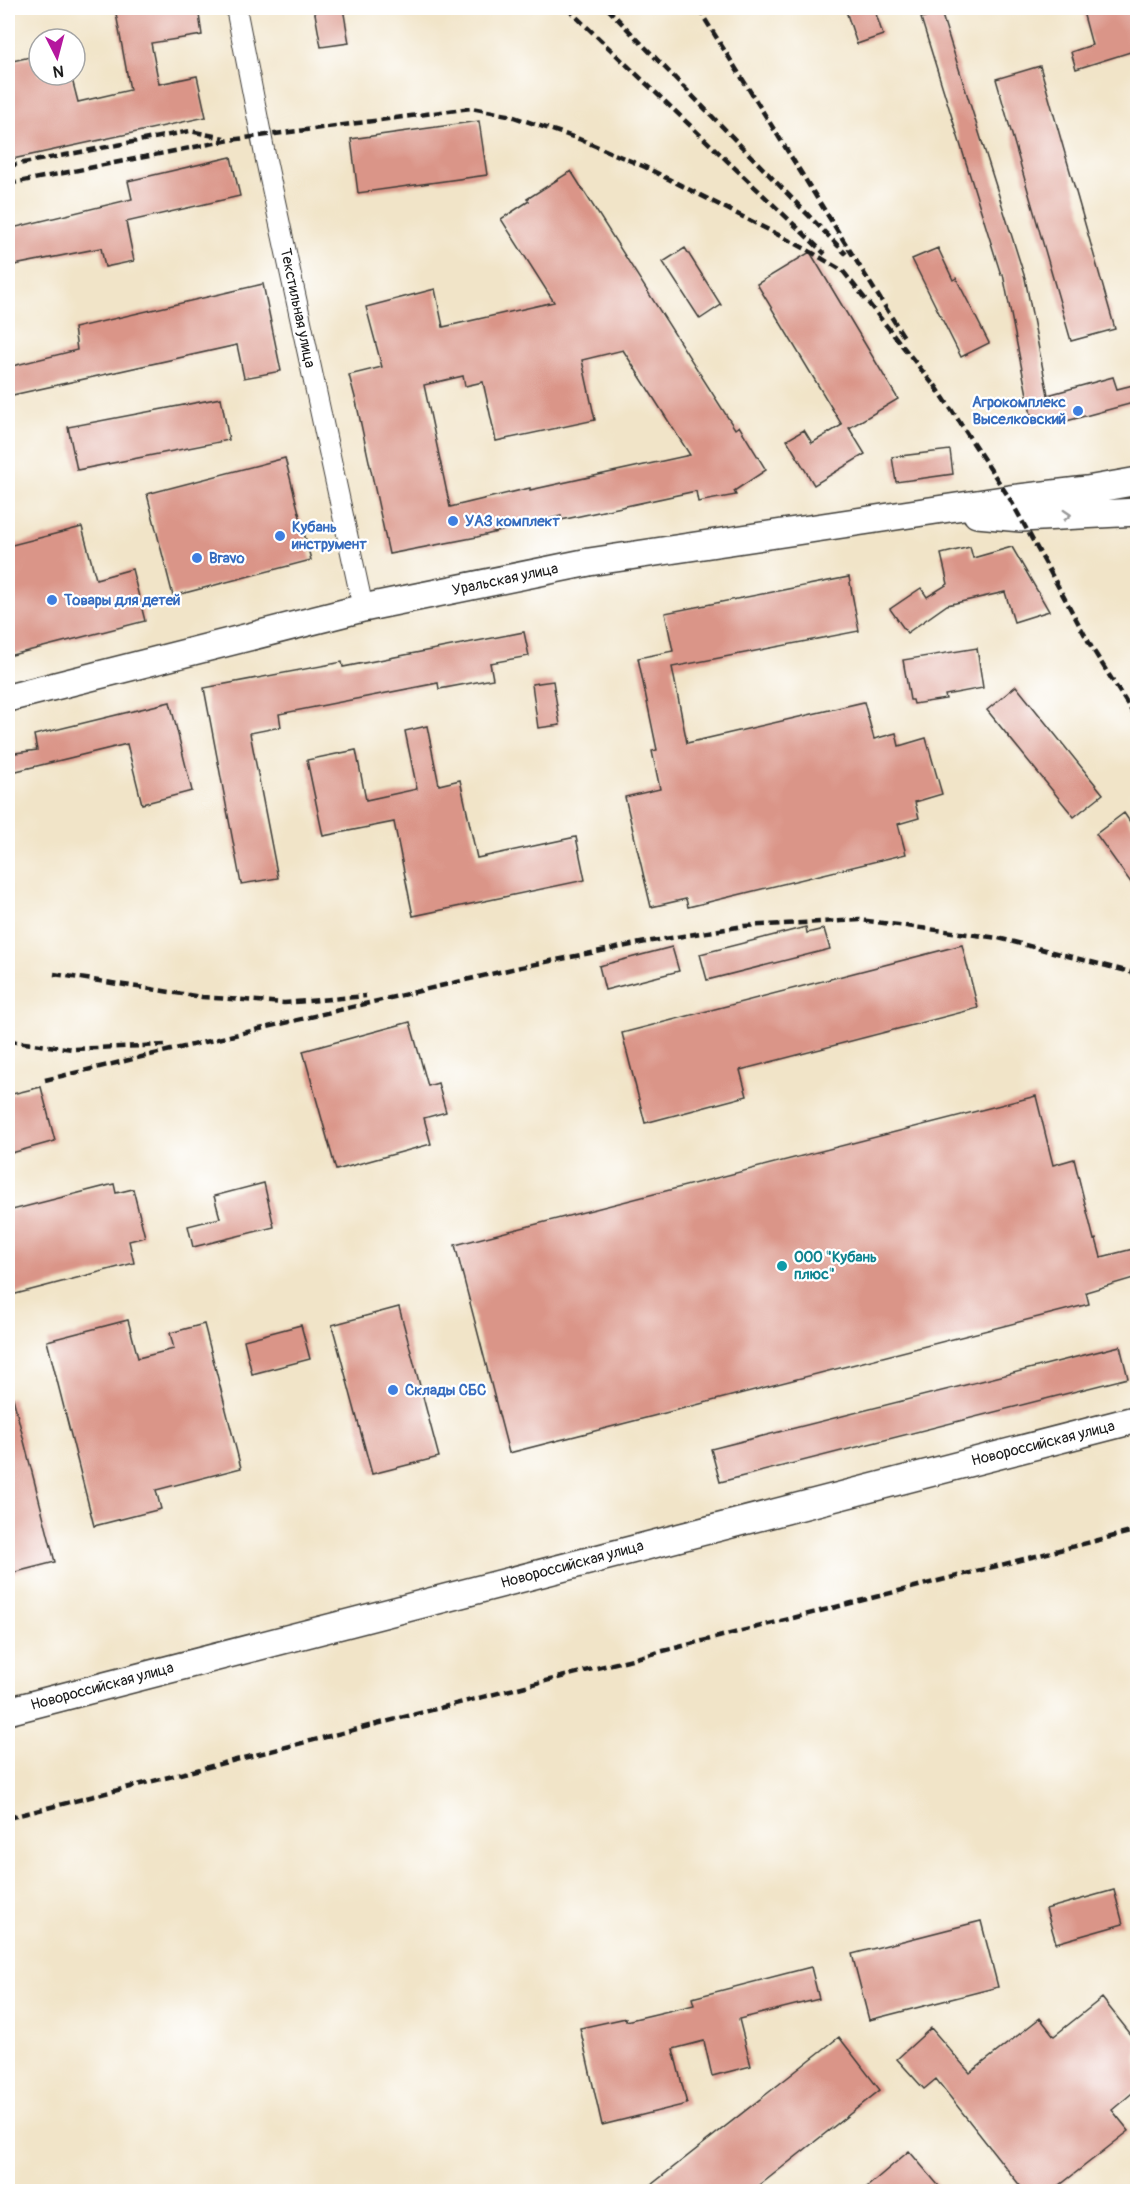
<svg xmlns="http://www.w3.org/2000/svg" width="1145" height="2199" viewBox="0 0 1145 2199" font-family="Pangolin,sans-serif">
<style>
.building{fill:#da9588;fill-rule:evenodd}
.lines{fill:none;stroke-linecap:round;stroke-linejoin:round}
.street-casing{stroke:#3c3a36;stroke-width:22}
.secondary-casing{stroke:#3c3a36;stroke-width:30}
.street{stroke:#fff;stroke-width:20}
.secondary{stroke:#fff;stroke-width:27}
.rail{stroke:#1c1c1c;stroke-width:4.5;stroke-dasharray:9 4.5;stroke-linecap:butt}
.oneway{stroke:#999}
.shop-dot{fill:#3f7fe0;stroke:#fff;stroke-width:2}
.culture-dot{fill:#0f9aa8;stroke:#fff;stroke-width:2}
.labels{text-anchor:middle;stroke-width:4.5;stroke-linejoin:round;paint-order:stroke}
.street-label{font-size:15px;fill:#1c1c1c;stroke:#fff}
.shop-label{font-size:15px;font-weight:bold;fill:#366cbe;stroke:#fff;text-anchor:start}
.culture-label{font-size:15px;font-weight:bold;fill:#0d838f;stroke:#fff;text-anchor:start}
</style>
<rect width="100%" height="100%" fill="#fff"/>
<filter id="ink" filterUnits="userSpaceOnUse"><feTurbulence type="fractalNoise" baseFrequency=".0167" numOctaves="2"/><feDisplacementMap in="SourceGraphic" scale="12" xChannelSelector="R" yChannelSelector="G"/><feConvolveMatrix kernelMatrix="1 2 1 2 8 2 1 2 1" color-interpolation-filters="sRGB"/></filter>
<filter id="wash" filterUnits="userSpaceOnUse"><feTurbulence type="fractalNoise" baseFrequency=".008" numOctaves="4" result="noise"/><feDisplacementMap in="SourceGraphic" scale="24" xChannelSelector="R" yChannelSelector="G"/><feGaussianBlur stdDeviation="1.35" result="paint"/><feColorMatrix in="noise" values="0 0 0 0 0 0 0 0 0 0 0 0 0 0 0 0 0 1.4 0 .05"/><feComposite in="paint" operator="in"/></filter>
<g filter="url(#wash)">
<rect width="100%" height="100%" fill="#f1e4c8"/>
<g id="blocks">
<!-- building -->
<path class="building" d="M 115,8 L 198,8 L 202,35 L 151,43 L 159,84 L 197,76 L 206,117 L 8,160 L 8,62 L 39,55 L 39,75 L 71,75 L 78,102 L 130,90 Z
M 314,8 L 343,8 L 349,43 L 321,47 Z
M 845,8 L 874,8 L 883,35 L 857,44 Z
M 1082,8 L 1137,8 L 1137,50 L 1076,69 L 1071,52 L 1092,45 Z
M 941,12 L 1025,278 L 1048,395 L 1113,377 L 1117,389 L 1137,384 L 1137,402 L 1059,423 L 1058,420 L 1033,425 L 1003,274 L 1001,275 L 921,18 Z
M 1040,66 L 1115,329 L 1071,341 L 996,79 Z
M 479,121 L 487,175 L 358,193 L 351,139 Z
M 231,157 L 240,196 L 126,222 L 134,261 L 105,267 L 101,248 L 9,266 L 8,229 L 132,199 L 128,181 Z
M 571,171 L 735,429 L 739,426 L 766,470 L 734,491 L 736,495 L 698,502 L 696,491 L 561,520 L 561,516 L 477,537 L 389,554 L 356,401 L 349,375 L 382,367 L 366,307 L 435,289 L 443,327 L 554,302 L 501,219 L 529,201 L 527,199 ZM 623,350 L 690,455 L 530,490 L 530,488 L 450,507 L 424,385 L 463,376 L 465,386 L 483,382 L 496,441 L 595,420 L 582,360 Z
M 685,248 L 721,305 L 700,319 L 663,262 Z
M 938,248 L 953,280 L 956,278 L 989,343 L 961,357 L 912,259 Z
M 810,252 L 898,399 L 849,428 L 865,454 L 814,485 L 787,440 L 804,430 L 812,443 L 842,425 L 757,284 Z
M 263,284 L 281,371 L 244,378 L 237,345 L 8,396 L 8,367 L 77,350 L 74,328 Z
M 221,398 L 229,440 L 77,470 L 68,427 Z
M 950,450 L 953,474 L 896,482 L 892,457 Z
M 285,458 L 311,560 L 173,596 L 147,494 Z
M 82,527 L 96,579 L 132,569 L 145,621 L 8,656 L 8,546 Z
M 970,547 L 973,558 L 1012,547 L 1049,611 L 1014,622 L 1005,592 L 947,605 L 907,633 L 890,609 L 921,588 L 927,597 L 948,584 L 941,554 Z
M 849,577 L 859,631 L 672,667 L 687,743 L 864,702 L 874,739 L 896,733 L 899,746 L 926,738 L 942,794 L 915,802 L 919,818 L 898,824 L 906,854 L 688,907 L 686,899 L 651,907 L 625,797 L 660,789 L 652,751 L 657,750 L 638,658 L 673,651 L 665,613 Z
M 524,632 L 529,656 L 490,663 L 493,679 L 439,689 L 438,683 L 279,714 L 281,727 L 250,733 L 278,878 L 241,884 L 204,688 L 342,662 L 343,667 Z
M 977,648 L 983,688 L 945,695 L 946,699 L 914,704 L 913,700 L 910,700 L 903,660 Z
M 553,681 L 560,725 L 538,728 L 532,684 Z
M 1016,686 L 1103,794 L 1074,817 L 987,710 Z
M 170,702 L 192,791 L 142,804 L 127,744 L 8,773 L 8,754 L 37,750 L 34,735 Z
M 427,726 L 439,785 L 460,780 L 477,858 L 576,837 L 585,880 L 413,916 L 394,822 L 323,836 L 307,760 L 356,750 L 366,800 L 417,789 L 405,731 Z
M 1124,813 L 1137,832 L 1137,891 L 1096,834 Z
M 806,927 L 807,933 L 824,929 L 830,949 L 707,980 L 700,954 Z
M 962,945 L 978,1008 L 740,1070 L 747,1096 L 645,1123 L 622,1033 Z
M 672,947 L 679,971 L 605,990 L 599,966 Z
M 410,1022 L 428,1086 L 438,1083 L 446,1112 L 424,1118 L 431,1144 L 336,1170 L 303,1051 Z
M 41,1087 L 55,1141 L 8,1154 L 8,1095 Z
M 1036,1096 L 1053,1165 L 1074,1159 L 1094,1240 L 1096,1239 L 1101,1257 L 1137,1248 L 1137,1277 L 1086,1292 L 1089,1304 L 509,1453 L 455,1245 Z
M 264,1183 L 274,1227 L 193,1247 L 188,1226 L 220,1218 L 214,1196 Z
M 114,1184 L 116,1193 L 133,1189 L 145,1237 L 129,1241 L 134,1263 L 8,1296 L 8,1211 Z
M 399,1307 L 439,1457 L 372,1474 L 332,1325 Z
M 128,1320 L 138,1358 L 174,1349 L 170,1333 L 204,1324 L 241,1468 L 156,1490 L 161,1509 L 94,1526 L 47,1341 Z
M 301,1325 L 310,1359 L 252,1374 L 244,1340 Z
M 1120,1346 L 1128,1378 L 720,1482 L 711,1449 Z
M 13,1398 L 55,1562 L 8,1574 L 8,1399 Z
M 1114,1890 L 1123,1924 L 1056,1943 L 1046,1909 Z
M 981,1921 L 998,1987 L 869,2020 L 852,1954 Z
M 811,1967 L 819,1999 L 739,2019 L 751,2066 L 712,2076 L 704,2041 L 673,2049 L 687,2104 L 602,2125 L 580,2028 L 626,2018 L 626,2021 L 694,2005 L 692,1998 Z
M 1102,1998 L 1137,2042 L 1137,2089 L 1112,2110 L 1129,2131 L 1051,2192 L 1025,2192 L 936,2079 L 924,2089 L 897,2059 L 931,2028 L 970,2073 L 1040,2018 L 1054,2036 Z
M 839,2037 L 880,2090 L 751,2192 L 642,2192 Z
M 909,2151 L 944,2192 L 861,2192 Z"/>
</g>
</g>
<g filter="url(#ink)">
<use href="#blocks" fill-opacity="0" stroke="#3c3a36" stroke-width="1.5"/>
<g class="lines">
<defs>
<path id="street" d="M 236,8 L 266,160 L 363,608"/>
<path id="secondary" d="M 977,514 L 1021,518 L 1138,512
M 8,698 L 363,608 L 589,562 L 1010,499 L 1087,490 L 1138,481
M 8,1711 L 1138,1419"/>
</defs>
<!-- street casing -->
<use href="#street" class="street-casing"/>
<!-- secondary casing -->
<use href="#secondary" class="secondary-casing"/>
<!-- street -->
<use href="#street" class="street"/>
<!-- secondary -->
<use href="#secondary" class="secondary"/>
<!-- rail -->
<path class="rail" d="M 567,8 L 825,254
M 607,8 L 846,254
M 698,8 L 904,337
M 8,166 L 190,131 L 224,138
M 8,184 L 230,140 L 471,108 L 508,115 L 579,139 L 645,167 L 806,249 L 843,271 L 939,392
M 935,385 L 1010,499 L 1092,648 L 1138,721
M 54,974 L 202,997 L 284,1003 L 366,996
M 8,1041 L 73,1049 L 165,1045
M 45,1080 L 516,968 L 646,942 L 744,926 L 860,920 L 998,938 L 1138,974
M 8,1818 L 1138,1530"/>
</g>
<!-- one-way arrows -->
<defs><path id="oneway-chevron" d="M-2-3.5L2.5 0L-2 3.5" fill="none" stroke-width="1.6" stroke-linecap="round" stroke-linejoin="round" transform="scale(1.5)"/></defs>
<use class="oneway" href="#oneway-chevron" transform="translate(1067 515) rotate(-3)"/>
</g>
<!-- markers -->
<g class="shop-dot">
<circle cx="1078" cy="411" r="6"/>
<circle cx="453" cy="521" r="6"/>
<circle cx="280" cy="536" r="6"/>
<circle cx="197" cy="558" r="6"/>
<circle cx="52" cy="600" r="6"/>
<circle cx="393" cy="1390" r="6"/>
</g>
<circle class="culture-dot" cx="782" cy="1266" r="6"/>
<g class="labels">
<!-- street labels -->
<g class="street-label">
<text transform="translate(298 308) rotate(78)" y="5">Текстильная улица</text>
<text transform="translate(505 579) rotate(-12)" y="5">Уральская улица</text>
<text transform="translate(1043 1443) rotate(-14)" y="5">Новороссийская улица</text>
<text transform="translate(572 1564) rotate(-15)" y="5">Новороссийская улица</text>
<text transform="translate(102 1686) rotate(-15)" y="5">Новороссийская улица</text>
</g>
<!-- shop labels -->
<g class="shop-label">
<text x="1066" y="407" text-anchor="end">Агрокомплекс<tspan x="1066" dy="17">Выселковский</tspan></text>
<text x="465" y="526">УАЗ комплект</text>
<text x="292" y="532">Кубань<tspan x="292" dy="17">инструмент</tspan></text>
<text x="209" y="563">Bravo</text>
<text x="64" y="605">Товары для детей</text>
<text x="405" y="1395">Склады СБС</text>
</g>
<!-- culture labels -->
<g class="culture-label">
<text x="794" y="1262">ООО "Кубань<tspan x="794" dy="17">плюс"</tspan></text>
</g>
</g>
<!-- margin -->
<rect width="1145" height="2199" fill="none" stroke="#fff" stroke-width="30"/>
<!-- north arrow -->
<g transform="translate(57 57) rotate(174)"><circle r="28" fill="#ffffff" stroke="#a4a4a4" stroke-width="1.5"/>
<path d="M0-4.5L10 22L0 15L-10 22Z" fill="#b5179e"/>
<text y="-9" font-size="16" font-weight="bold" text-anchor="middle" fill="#1c1c1c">N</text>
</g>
</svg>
